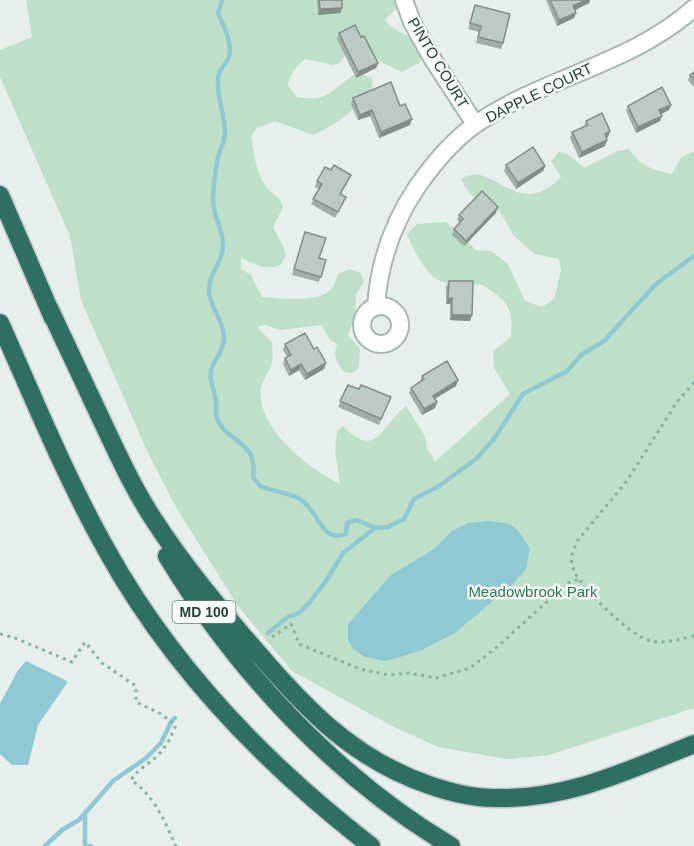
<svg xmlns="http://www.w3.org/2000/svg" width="694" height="846" viewBox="0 0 694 846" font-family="Arial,sans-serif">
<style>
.green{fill:#bfe0c8}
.water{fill:#8ec9d4}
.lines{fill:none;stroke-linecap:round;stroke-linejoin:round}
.stream{stroke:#8ec9d4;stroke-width:4.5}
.street-casing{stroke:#a8b8b2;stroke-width:20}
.highway-casing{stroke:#c2cac8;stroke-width:21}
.path{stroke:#86b3a5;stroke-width:3;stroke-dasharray:3 4.5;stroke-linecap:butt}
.street{stroke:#fff;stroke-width:16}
.highway{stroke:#2f6f62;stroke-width:18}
.wall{fill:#a1aea9}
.shaded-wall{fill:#838d89}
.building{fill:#bbcac4;stroke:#838d89;stroke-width:1.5}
.labels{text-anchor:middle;stroke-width:5;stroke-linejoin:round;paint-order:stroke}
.shield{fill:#f7fbf9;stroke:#637a73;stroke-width:1.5}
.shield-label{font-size:14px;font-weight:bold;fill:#24423a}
.street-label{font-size:15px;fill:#24423a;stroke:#f7fbf9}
.park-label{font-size:15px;fill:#2d7a4b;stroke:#f7fbf9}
</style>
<rect width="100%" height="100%" fill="#e6efeb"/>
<!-- green -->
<path class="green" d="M 26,0 L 394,0 L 396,9 L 385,20 C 397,37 424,32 420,62 L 402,72 L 383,63 L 374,56 L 346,53 L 340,63 L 333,65 L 305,59 C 296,66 289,75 288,86 L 297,97 C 303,98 310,99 317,98 C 333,96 343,79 358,73 L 372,78 L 372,88 C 356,110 338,124 313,135 L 275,121 L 257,128 L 251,136 C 254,153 256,175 267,188 C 275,197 279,194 283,207 L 273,227 L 283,246 L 286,255 C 285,256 282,263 281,264 C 271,273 250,262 241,258 L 241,269 L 251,275 L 262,297 C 280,298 320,304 332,288 C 335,284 336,278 338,274 L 350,269 L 361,273 L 364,282 L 356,294 L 355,316 L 348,335 L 360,349 L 359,367 L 353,373 L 344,372 C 336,362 333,356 337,344 L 331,341 L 321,325 L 281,330 L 264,325 L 257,327 L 272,342 C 272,348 274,355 272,361 C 271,370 263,378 261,387 C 255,427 309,469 340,484 L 335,451 L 337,431 L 343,426 C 378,462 382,423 406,406 L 425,436 L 427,448 L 435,462 L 510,394 L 494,368 L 493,351 L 511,337 C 512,315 512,305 493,292 C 489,289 485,286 481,285 C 468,283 451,287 438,280 C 425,273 412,247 407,234 L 417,224 L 446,222 L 476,250 L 491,251 L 508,264 L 525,301 L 542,307 L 554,299 L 561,271 L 559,259 L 535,254 L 514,236 L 497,207 C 477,202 471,198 461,179 C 493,157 516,224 561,177 L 551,161 L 560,151 L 570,156 L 584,168 L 618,151 L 629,149 C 639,166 654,170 672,174 L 681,158 L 694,151 L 694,708 L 549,755 L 507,759 L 438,747 L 394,727 L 292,671 L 238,606 L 177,509 L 148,453 L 81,300 L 70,236 L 0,77 L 0,50 L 32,37 Z"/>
<!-- water -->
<path class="water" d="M 488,521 C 515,523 516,526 530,549 L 526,569 L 513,584 L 455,633 L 420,651 L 386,661 L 365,657 L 353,649 L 348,640 L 348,624 L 391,575 L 434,549 L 452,531 L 468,523 Z
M 26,661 L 67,681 L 67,683 L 38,725 L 28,765 L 12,765 L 0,754 L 0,704 L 18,670 Z"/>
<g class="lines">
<!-- stream -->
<path class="stream" d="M 222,0 L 218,13 C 223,25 233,43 229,57 C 225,67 218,68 218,81 C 217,99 226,117 225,135 C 224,143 220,150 218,157 C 215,170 214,185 213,198 C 212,216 223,227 223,246 C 223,263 207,275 209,293 C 211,308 223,321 224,336 C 224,349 218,355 213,365 C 207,377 214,389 216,401 C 217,406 215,413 217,419 C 226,443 258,439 253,477 L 260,486 C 273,492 289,492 301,500 C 319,511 321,544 346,534 L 347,523 L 357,520 L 375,528 L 388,527 L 404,519 L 414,499 L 439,486 L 476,459 L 494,439 L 523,394 L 567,371 L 581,355 L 604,341 L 656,284 L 694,256
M 268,633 L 288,617 L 299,613 L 310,602 L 328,578 L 343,553 L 375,528
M 85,813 L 85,846 L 91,846
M 45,846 L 62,830 L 79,820 L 113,781 L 146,758 L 161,743 L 171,722 L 175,718"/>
<defs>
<path id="street" d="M 404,0 L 412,22 L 432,58 L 475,124
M362 325a19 19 0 1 1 38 0a19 19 0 1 1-38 0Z
M 376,307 C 379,262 392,224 417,187 C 433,164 453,140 476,124 C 544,77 632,64 694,8"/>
<path id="highway" d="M 0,195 L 53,318
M 49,308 C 67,347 85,385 103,423 C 119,457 135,492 156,523 C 182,563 213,601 244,637 C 299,701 347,757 429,785 C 449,792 473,798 495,798 C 567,800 629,770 694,744
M 0,323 C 34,399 65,476 106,549 C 171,667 265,764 371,846
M 167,556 C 236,670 336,778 451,846"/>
</defs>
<!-- street casing -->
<use href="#street" class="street-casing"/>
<!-- highway casing -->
<use href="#highway" class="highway-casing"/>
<!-- path -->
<path class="path" d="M 694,382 L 677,402 L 626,482 L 578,540 C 573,550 569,560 574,571 C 581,588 630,635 648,640 C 663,645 679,639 694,636
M 0,634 L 15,638 L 72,662 L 85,642 L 102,663 L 136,686 L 136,702 L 161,714 L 176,725 C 171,736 167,746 159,754 C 150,764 138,768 131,780 C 154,795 165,822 176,846
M 272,637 L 291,624 L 299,644 L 360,669 L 389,675 L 409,673 L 436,678 L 470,668 L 497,647 L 568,583 L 579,579"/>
<!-- street -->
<use href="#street" class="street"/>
<!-- highway -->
<use href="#highway" class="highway"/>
</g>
<!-- wall -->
<path class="wall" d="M 317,0 L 342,0 L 342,8 L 340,13 L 318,15 Z
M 546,0 L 590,0 L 589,3 L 575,10 L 574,18 L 557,26 Z
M 475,5 L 503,43 L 501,49 L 476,43 L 479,32 L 468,29 Z
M 339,33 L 378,63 L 376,68 L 356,78 L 337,39 Z
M 694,72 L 694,87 L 688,80 L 690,75 Z
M 353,98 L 400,106 L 410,125 L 379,138 L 370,116 L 358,120 L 351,104 Z
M 671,105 L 669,110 L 661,114 L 662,116 L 660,121 L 636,133 L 626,111 L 628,106 Z
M 586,121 L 610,131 L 608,137 L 606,138 L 605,146 L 579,158 L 570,138 L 572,132 L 584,127 Z
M 506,165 L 545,166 L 543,171 L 516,189 L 504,171 Z
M 331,170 L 351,175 L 341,194 L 344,202 L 335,218 L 311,204 L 319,189 L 315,187 L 317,181 Z
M 496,213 L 464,246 L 452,235 L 454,229 L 460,223 L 457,220 L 459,215 Z
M 305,232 L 319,258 L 326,260 L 319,282 L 292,275 Z
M 449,281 L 470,321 L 450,320 L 450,304 L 446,304 L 446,287 Z
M 285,344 L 314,349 L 326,363 L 324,369 L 305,380 L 299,370 L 289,376 L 283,364 L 285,358 L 287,357 L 283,350 Z
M 422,376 L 458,380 L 456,386 L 435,399 L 437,402 L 435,408 L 422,415 L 409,393 L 411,388 L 420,382 Z
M 348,385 L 359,389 L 391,397 L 379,425 L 338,407 Z"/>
<!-- shaded-wall -->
<path class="shaded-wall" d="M 586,0 L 590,0 L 589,3 L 571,12 L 573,6 Z
M 342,8 L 340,13 L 318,15 L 320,9 Z
M 576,13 L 574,18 L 557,26 L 559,20 Z
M 378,63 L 376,68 L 356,78 L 358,72 Z
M 671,105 L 669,110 L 657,116 L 659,110 Z
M 372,110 L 370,116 L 358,120 L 360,115 Z
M 662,116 L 660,121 L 636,133 L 638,127 Z
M 412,119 L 410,125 L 379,138 L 381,132 Z
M 610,131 L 608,137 L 603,139 L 605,134 Z
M 607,140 L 605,146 L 579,158 L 582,152 Z
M 545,166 L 543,171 L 516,189 L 518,183 Z
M 498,207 L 496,213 L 464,246 L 466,241 Z
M 452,298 L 450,304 L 446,304 L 448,299 Z
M 452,315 L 472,315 L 470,321 L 450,320 Z
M 326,363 L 324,369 L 305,380 L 307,374 Z
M 301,364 L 299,370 L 289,376 L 291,370 Z
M 458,380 L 456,386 L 431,401 L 433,396 Z
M 437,402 L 435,408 L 422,415 L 424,409 Z"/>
<!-- building -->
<path class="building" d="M 319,0 L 342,0 L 342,8 L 320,9 Z
M 550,0 L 586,0 L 573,6 L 576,13 L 559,20 Z
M 475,5 L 510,14 L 503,43 L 478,37 L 481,26 L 470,23 Z
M 355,25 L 361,37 L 364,36 L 378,63 L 358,72 L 339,33 Z
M 694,72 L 694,79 L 690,75 Z
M 391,82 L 400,106 L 405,104 L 412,119 L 381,132 L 372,110 L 360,115 L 353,98 Z
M 662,87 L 671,105 L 659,110 L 662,116 L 638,127 L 628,106 Z
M 602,113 L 610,131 L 605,134 L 607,140 L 582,152 L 572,132 L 588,125 L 586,121 Z
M 533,147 L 545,166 L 518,183 L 506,165 Z
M 334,165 L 351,175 L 340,194 L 346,197 L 338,212 L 313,199 L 322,184 L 317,181 L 325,167 L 331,170 Z
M 482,191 L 498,207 L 466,241 L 454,229 L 463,219 L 459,215 Z
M 305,232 L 326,238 L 319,258 L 326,260 L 321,277 L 294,269 Z
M 449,281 L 473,281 L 472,315 L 452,315 L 452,298 L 448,299 Z
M 305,333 L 314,349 L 317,347 L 326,363 L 307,374 L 301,364 L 291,370 L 285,358 L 291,355 L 285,344 Z
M 447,361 L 458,380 L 433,396 L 437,402 L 424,409 L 411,388 L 424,379 L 422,376 Z
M 348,385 L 359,389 L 361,385 L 391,397 L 381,419 L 340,401 Z"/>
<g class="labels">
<!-- shield labels -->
<rect class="shield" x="172.5" y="601" width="63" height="22" rx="4.5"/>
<g class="shield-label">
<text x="204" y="617">MD 100</text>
</g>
<!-- street labels -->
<g class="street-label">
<text transform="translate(438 63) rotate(59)" y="5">PINTO COURT</text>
<text transform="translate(539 93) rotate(-26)" y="5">DAPPLE COURT</text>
</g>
<!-- park labels -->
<g class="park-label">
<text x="533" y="597">Meadowbrook Park</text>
</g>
</g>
</svg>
